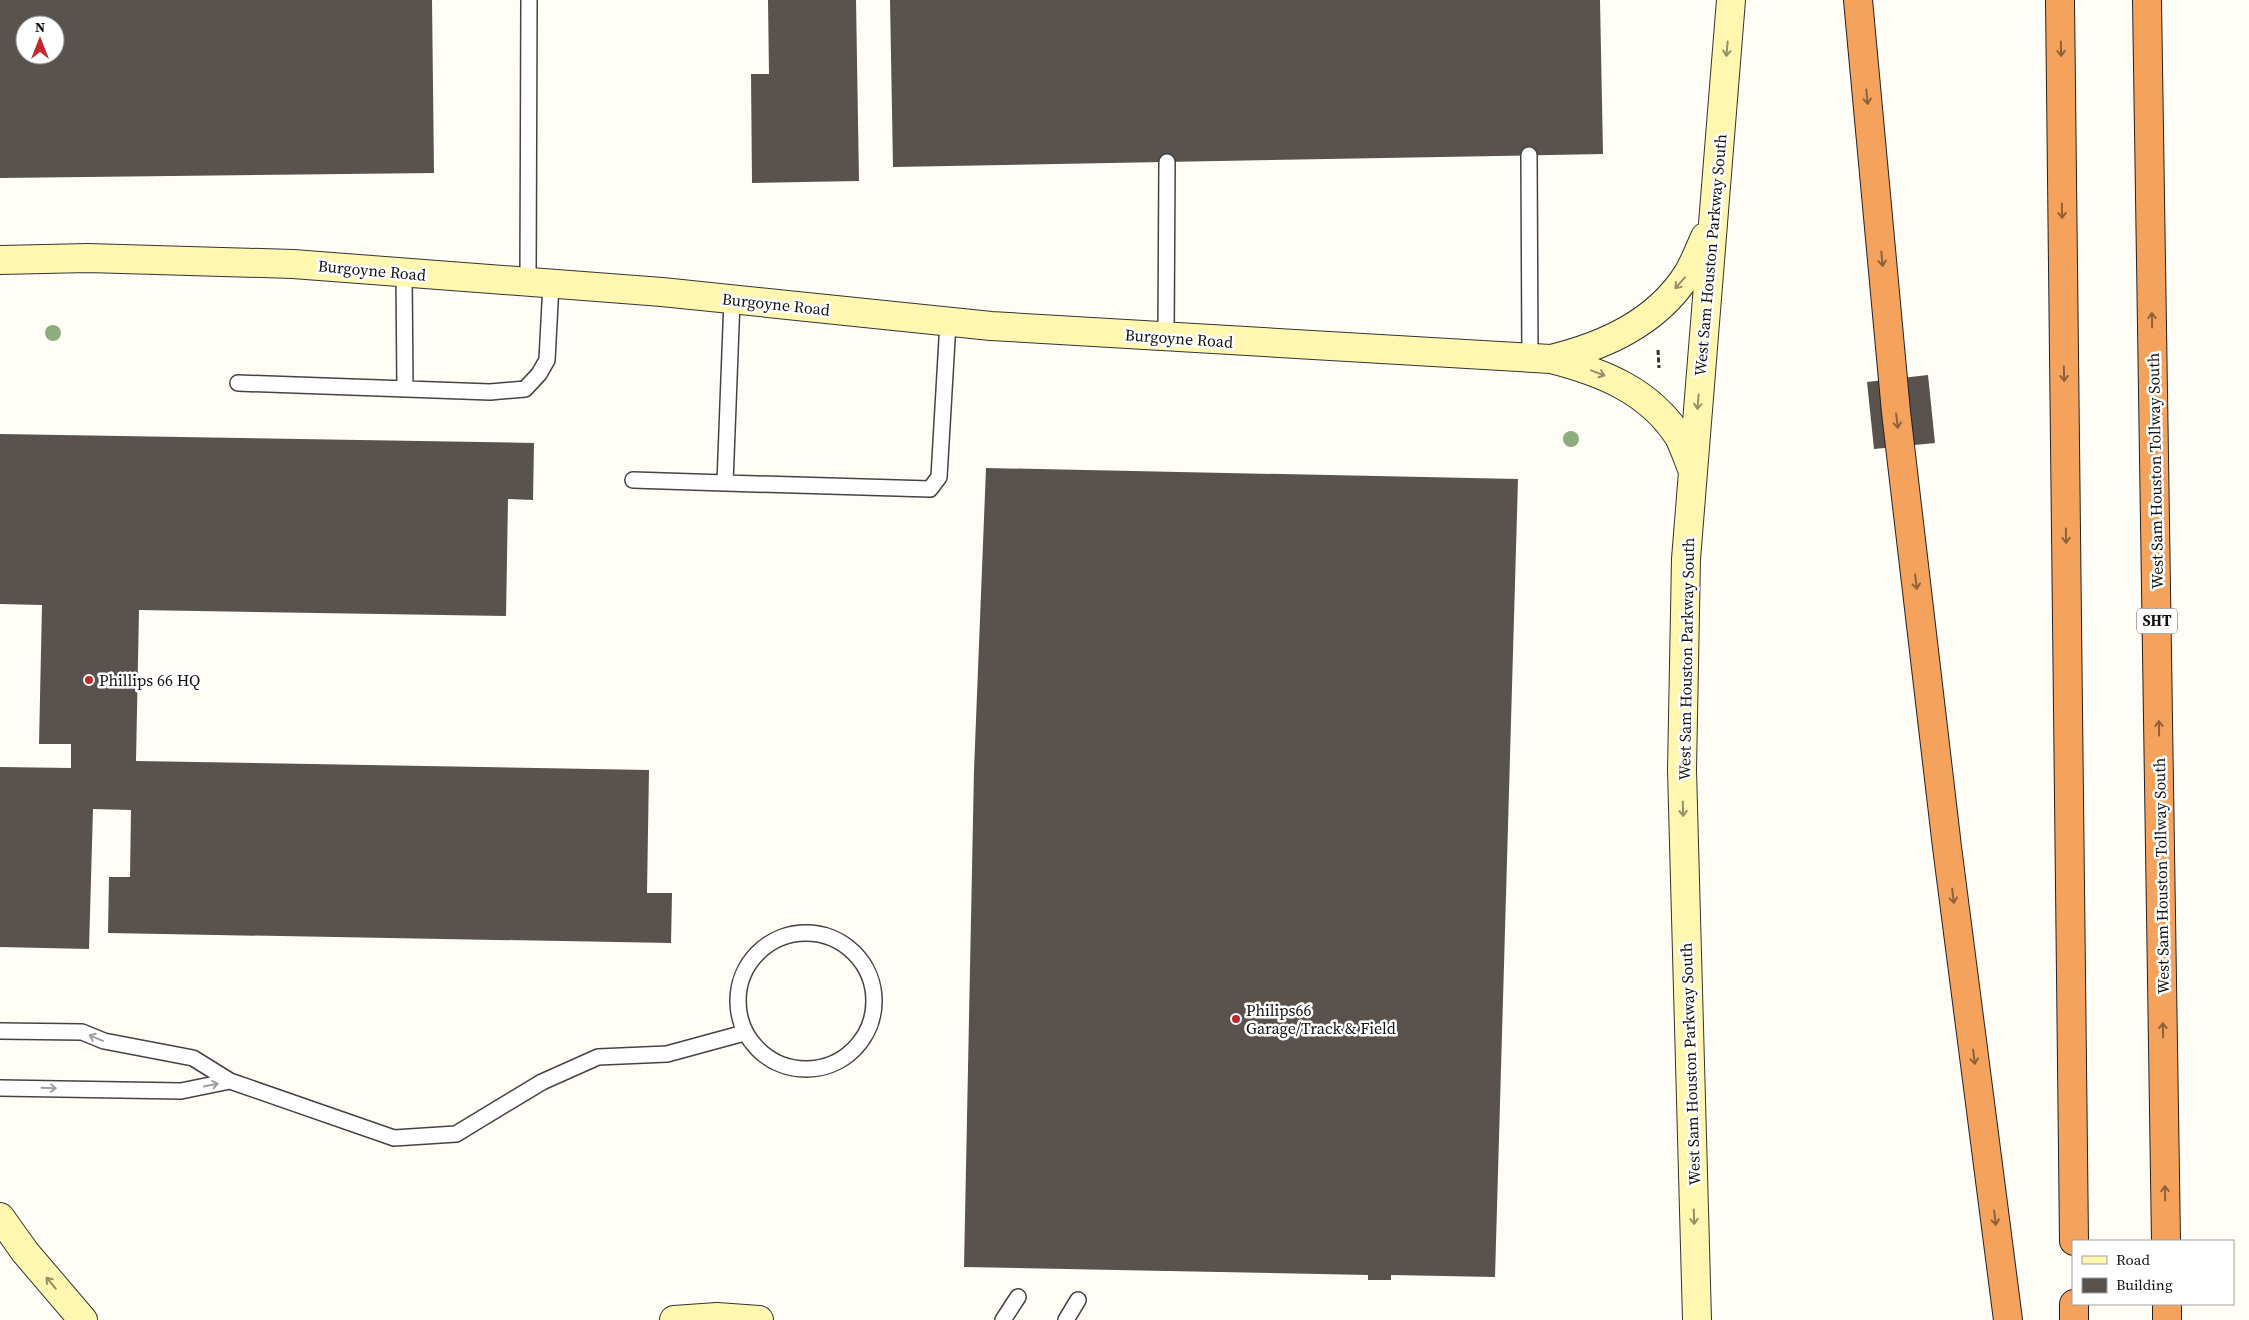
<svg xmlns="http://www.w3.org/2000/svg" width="2249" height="1320" viewBox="0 0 2249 1320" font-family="'Source Serif 4',serif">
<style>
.building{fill:#5a524d;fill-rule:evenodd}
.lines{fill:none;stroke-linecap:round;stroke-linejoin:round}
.lane-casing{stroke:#444;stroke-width:18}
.secondary-casing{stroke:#333;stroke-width:30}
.highway-casing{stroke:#222;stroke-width:30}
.path{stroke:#333;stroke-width:3;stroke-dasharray:5 2.5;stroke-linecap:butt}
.lane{stroke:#fff;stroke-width:15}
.secondary{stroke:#fff6b0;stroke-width:28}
.highway{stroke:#f5a25d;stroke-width:28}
.tree{fill:#8dad7f}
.oneway{stroke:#948f68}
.oneway2{stroke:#8e613b}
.oneway3{stroke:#a0a0a0}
.poi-dot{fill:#c4262e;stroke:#fff;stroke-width:2}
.labels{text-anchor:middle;stroke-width:5;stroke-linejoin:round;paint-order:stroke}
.shield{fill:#fff;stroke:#585858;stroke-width:1}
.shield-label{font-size:15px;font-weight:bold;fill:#111}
.street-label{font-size:16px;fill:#111;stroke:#fff}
.poi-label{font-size:16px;fill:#111;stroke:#fff;text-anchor:start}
</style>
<rect width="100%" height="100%" fill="#fffdf5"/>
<!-- building -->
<path class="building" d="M 0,0 L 432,0 L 434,173 L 0,178 ZM 25,25 L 55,25 L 55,55 L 25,55 Z
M 768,0 L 856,0 L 859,181 L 752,183 L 751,74 L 769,74 Z
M 890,0 L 1600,0 L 1603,154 L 893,167 Z
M 1928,375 L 1935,443 L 1874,449 L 1867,382 Z
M 0,434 L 534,443 L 533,500 L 508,499 L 506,616 L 139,610 L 136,761 L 649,770 L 647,893 L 672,893 L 671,943 L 108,933 L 109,877 L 130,877 L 131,810 L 93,809 L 89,949 L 0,947 L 0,767 L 71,768 L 71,744 L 39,744 L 42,605 L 0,604 Z
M 986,468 L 1518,479 L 1495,1277 L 1391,1275 L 1391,1280 L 1368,1280 L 1368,1275 L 964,1267 L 974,770 Z"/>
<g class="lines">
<defs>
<path id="lane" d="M 1529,155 L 1530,358
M 404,273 L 405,389
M 528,282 L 529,0
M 732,300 L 725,483 L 930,489 L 939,477 L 948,322
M 1166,337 L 1167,162
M 238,383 L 490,392 L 525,389 L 539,374 L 547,360 L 551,284
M 633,480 L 725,483
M738 1001a68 68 0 1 1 136 0a68 68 0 1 1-136 0Z
M 0,1031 L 82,1032 L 104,1041 L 193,1058 L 230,1081 L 181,1091 L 0,1088
M 230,1081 L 394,1138 L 456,1134 L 542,1082 L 598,1057 L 667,1054 L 744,1033
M 1003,1320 L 1018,1297
M 1066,1320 L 1078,1300"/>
<path id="secondary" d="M 0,260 L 88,258 L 293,264 L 662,292 L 991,326 L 1551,359 C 1602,372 1650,391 1679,437 C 1684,447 1688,459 1692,469
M 1551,359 C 1604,346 1656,323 1687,275 C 1694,264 1699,250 1705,237
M 0,1217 L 25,1252 L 83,1320
M 674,1320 L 717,1317 L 759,1320
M 1697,1320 L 1682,770 L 1686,559 L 1731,0"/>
<path id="highway" d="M 1858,0 L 1896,412 L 1947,847 L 2008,1320
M 2060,0 L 2074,1241
M 2147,0 L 2166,1241
M 2074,1304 L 2074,1320
M 2167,1304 L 2167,1320"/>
</defs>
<!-- lane casing -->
<use href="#lane" class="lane-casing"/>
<!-- secondary casing -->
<use href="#secondary" class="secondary-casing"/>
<!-- highway casing -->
<use href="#highway" class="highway-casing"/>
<!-- path -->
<path class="path" d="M 1658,350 L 1659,368"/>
<!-- lane -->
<use href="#lane" class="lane"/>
<!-- secondary -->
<use href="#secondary" class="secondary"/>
<!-- highway -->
<use href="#highway" class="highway"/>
</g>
<!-- trees -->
<g class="tree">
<circle cx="53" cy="333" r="8"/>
<circle cx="1571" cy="439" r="8"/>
</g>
<!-- one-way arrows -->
<defs><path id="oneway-shaft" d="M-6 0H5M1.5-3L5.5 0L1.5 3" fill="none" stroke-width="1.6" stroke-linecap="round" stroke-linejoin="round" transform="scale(1.25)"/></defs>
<g class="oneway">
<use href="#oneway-shaft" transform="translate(1727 49) rotate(95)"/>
<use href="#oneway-shaft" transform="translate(1680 283) rotate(131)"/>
<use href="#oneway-shaft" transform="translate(1598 373) rotate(21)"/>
<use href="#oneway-shaft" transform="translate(1698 402) rotate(95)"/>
<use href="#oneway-shaft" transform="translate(1683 809) rotate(88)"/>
<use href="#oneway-shaft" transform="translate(1694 1217) rotate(88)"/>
<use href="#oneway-shaft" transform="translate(51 1283) rotate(-130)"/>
</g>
<g class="oneway2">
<use href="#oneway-shaft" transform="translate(2061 49) rotate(89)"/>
<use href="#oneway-shaft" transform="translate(1867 97) rotate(85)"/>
<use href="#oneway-shaft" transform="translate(2062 211) rotate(89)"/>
<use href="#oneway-shaft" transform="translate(1882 259) rotate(85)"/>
<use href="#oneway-shaft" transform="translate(2152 320) rotate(-91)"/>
<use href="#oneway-shaft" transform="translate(2064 374) rotate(89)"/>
<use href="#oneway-shaft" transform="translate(1897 421) rotate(83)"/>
<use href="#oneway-shaft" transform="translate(2066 536) rotate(89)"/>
<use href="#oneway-shaft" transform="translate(1916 582) rotate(83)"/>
<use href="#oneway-shaft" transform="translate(2159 728) rotate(-91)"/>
<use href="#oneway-shaft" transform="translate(1953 896) rotate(83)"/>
<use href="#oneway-shaft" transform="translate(2163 1030) rotate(-91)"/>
<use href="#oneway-shaft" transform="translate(1974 1057) rotate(83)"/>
<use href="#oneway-shaft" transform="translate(2165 1193) rotate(-91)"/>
<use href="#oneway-shaft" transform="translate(1995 1218) rotate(83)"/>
</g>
<g class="oneway3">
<use href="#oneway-shaft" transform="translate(96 1038) rotate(-157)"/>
<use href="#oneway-shaft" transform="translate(211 1085) rotate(-12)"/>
<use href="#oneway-shaft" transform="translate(49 1088) rotate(2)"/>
</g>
<!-- markers -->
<g class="poi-dot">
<circle cx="89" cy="680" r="5"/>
<circle cx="1236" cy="1019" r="5"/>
</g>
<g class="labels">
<!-- shield labels -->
<rect class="shield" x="2137" y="608.5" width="40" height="25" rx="4"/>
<g class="shield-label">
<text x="2157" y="626">SHT</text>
</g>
<!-- street labels -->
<g class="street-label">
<text transform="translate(1710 255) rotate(-85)" y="6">West Sam Houston Parkway South</text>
<text transform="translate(372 270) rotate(5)" y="6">Burgoyne Road</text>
<text transform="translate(776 304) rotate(6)" y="6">Burgoyne Road</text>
<text transform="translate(1179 338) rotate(4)" y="6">Burgoyne Road</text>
<text transform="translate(2155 471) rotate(-91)" y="6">West Sam Houston Tollway South</text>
<text transform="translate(1686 659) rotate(-89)" y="6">West Sam Houston Parkway South</text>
<text transform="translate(2161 876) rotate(-91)" y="6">West Sam Houston Tollway South</text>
<text transform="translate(1690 1064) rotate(-92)" y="6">West Sam Houston Parkway South</text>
</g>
<!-- poi labels -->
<g class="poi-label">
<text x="99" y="686">Phillips 66 HQ</text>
<text x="1246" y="1016">Philips66<tspan x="1246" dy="18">Garage/Track &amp; Field</tspan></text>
</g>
</g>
<!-- legend -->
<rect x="2072" y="1240" width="162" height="65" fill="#ffffff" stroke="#a0a0a0"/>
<rect x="2082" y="1256" width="25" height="8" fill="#fff6b0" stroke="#a0a0a0"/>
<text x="2116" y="1265" font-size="15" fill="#111111">Road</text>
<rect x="2082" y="1278" width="25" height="15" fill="#5a524d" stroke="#a0a0a0"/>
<text x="2116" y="1290" font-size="15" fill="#111111">Building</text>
<!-- north arrow -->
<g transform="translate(40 40)"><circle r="24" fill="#ffffff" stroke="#a0a0a0"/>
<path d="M0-4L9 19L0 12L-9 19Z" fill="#c4262e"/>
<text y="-8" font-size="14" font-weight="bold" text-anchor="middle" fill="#111111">N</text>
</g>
</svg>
